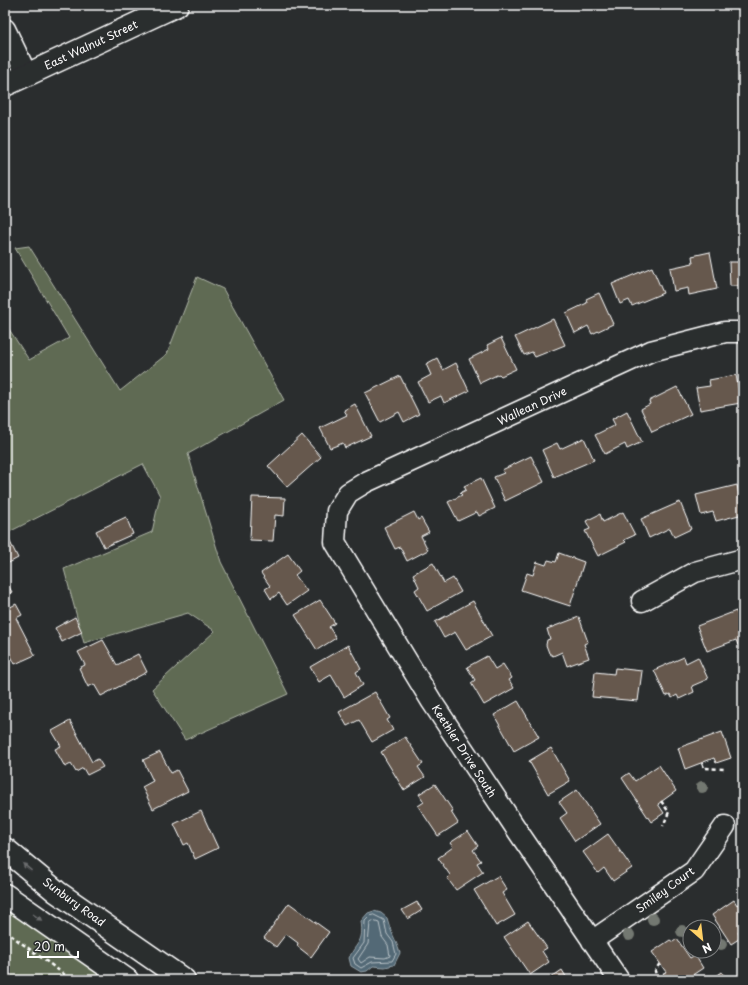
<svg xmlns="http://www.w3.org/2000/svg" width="748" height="985" viewBox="0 0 748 985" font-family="'Playpen Sans',sans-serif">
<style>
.green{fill:#5f6b52;stroke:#afb5a8}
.water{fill:#526976;stroke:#97a5ad}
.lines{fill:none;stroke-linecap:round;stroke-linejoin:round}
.shore{stroke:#bac3c8;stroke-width:1}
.building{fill:#66594e;stroke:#fff}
.minor-casing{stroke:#fff;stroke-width:23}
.secondary-casing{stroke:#fff;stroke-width:25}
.primary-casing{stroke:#fff;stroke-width:25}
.path{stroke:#fff;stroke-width:2.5;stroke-dasharray:4 3;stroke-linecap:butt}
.minor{stroke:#2a2d2e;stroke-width:20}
.secondary{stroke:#2a2d2e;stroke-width:22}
.primary{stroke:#2a2d2e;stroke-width:22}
.tree{fill:#737871}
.oneway{fill:#6a6c6d}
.labels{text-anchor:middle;stroke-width:3.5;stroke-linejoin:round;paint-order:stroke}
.street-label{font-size:11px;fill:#fff;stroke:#2a2d2e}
</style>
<rect width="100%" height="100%" fill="#2a2d2e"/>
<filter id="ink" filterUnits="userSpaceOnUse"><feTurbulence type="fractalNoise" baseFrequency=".025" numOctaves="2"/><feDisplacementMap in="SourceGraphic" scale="8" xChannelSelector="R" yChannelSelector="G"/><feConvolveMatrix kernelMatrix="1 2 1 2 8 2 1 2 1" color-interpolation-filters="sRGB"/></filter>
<g filter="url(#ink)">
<!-- green -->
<path class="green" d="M 29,246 L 120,391 L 167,354 L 197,277 L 223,289 L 284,400 L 188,454 L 221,562 L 288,694 L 185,740 L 152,689 L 215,631 L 188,613 L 84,643 L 64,569 L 152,532 L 160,496 L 143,464 L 5,534 L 5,323 L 29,360 L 69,338 L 15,248 Z
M 5,905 L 108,980 L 5,980 Z"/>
<!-- water -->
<path class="water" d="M 374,911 L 381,913 L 387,918 C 390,931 396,940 400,953 L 394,965 L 385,967 L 373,966 L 367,971 L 361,972 L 351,966 L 349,958 C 357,941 364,943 361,921 L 368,913 Z"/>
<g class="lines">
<!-- shore -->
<path class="shore" d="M 374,915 L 384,920 L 387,934 L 393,942 L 396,954 L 392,961 L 372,962 L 361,968 L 355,964 L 353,958 L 364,943 L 365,921 L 370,916 Z
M 373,921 L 379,923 L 382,937 L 388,945 L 390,956 L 385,958 L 370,957 L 361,963 L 358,959 L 368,944 L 370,923 Z"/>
</g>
<!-- building -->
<path class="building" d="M 710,252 L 717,289 L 689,295 L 688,288 L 674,291 L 670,268 L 693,263 L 692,256 Z
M 729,262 L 743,262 L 743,292 L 743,286 L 730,286 Z
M 652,267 L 663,293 L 632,306 L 629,300 L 620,304 L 612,284 Z
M 599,293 L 613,324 L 592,334 L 588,326 L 575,333 L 566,313 L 587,303 L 586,299 Z
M 553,319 L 565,345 L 535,357 L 532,352 L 524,355 L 515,337 Z
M 501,338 L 516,369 L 501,376 L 499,374 L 480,383 L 469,359 L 489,349 L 487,345 Z
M 437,358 L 443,370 L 456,363 L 469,391 L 444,403 L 441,396 L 428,402 L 418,382 L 431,375 L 426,364 Z
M 736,375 L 741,403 L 700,410 L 696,388 L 710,386 L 709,380 Z
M 400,376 L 419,414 L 404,422 L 399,412 L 380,422 L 365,393 Z
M 677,387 L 691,414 L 652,432 L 641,409 L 650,404 L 649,401 Z
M 355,404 L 371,436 L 345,448 L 343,443 L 330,448 L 320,428 L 347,415 L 344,410 Z
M 627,411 L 642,442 L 627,449 L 625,444 L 605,454 L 595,435 L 615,425 L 612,419 Z
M 302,435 L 321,457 L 287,487 L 268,466 Z
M 584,438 L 594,460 L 554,477 L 542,450 L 557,443 L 560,449 Z
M 531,456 L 544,482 L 505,501 L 494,477 L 504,473 L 502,470 Z
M 481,478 L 495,508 L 479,516 L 477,512 L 458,521 L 448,502 L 462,495 L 460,493 L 466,490 L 464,486 Z
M 737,485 L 743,514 L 716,521 L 713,512 L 701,515 L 696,495 Z
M 252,497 L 285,498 L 284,516 L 275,515 L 273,541 L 250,540 Z
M 680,502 L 691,529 L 674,537 L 670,528 L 649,538 L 641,519 Z
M 414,512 L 418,520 L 421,518 L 429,532 L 421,536 L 428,550 L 407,561 L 400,547 L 395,549 L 384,527 Z
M 623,512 L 635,535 L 624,540 L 626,542 L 598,556 L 585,531 L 590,529 L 586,521 L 600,514 L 603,522 Z
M 126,517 L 133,534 L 104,547 L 96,531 Z
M 9,540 L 18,558 L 5,565 L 5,543 Z
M 559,553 L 584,562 L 570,606 L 521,590 L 527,573 L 533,575 L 537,562 L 546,565 L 548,560 L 556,562 Z
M 288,554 L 300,571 L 295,575 L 307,591 L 287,605 L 279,593 L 271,599 L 265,589 L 270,586 L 261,573 Z
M 433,563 L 444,583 L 453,578 L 461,592 L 427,611 L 415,590 L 419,587 L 413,574 Z
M 5,580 L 12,592 L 5,596 Z
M 320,600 L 335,623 L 329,627 L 336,638 L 317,650 L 295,615 Z
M 473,601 L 492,636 L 466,650 L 455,632 L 444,638 L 435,622 Z
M 16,604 L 22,615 L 16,618 L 35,655 L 15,664 L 5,644 L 5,610 Z
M 736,611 L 743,628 L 743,643 L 738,645 L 736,640 L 707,651 L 697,626 Z
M 75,617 L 82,632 L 62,642 L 55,628 Z
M 579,617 L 588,642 L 584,644 L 589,658 L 567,666 L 562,652 L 553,656 L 549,653 L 546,645 L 547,640 L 550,639 L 547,629 Z
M 103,640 L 117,665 L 138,654 L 147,672 L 101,696 L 94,684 L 88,687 L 79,668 L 85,665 L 78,652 Z
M 348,645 L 361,669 L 356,672 L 363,685 L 344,697 L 331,675 L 319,682 L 310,667 Z
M 487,656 L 495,669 L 503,664 L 512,678 L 509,680 L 514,688 L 484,705 L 471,683 L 475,680 L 467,667 Z
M 684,657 L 686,663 L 698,657 L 708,679 L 692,686 L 694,692 L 679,699 L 677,695 L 672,698 L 670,694 L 666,696 L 654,670 Z
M 615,668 L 642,671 L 638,701 L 592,697 L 595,672 L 614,674 Z
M 375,692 L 390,718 L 387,720 L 393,730 L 372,742 L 359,720 L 347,726 L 339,712 Z
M 518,701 L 539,737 L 514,751 L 494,715 Z
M 70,721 L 92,762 L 98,759 L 103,767 L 87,775 L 83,768 L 76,772 L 71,764 L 65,767 L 55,749 L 61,746 L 52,731 Z
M 722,732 L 731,758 L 716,763 L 714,758 L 685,769 L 678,748 Z
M 405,737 L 423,764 L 418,767 L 425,777 L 404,790 L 381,752 Z
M 551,748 L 570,781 L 548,794 L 529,761 Z
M 160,752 L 171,773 L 177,770 L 188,791 L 153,809 L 142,787 L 153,781 L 143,760 Z
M 659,765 L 676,791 L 658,804 L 664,813 L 651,822 L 622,778 L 629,773 L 635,781 Z
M 435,784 L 453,811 L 451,812 L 458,823 L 438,836 L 418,806 L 424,802 L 419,794 Z
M 577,790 L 600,824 L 575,841 L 560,818 L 567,813 L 559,802 Z
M 201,811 L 218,848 L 195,859 L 188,843 L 184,845 L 174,824 Z
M 468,831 L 478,846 L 473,850 L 481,861 L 477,863 L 483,872 L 456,890 L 447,878 L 450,875 L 438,858 L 453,847 L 450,843 Z
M 608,834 L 632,868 L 613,881 L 604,868 L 598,873 L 583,852 Z
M 498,876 L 507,890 L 502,893 L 515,915 L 496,926 L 474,890 Z
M 734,900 L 737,905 L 743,901 L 743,929 L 738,932 L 742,937 L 731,944 L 712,915 Z
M 417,902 L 422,910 L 408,919 L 402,910 Z
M 289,903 L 329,932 L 311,957 L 297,946 L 298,943 L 286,934 L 276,947 L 264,938 Z
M 528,921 L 547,948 L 542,951 L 549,962 L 530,975 L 504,937 Z
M 677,939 L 690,958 L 695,955 L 703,968 L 685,980 L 668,980 L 663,973 L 666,972 L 652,952 L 670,940 L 673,942 Z
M 562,970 L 568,980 L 547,980 Z
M 722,972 L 727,980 L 711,980 Z"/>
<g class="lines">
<defs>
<path id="minor" d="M 5,29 L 27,75
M 642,601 L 695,572 L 743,559
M 592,941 L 694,871 L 725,826
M 619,980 L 519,833 L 432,702 L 335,542 L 337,511 L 348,493 L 366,482 L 651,351 L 725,332 L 743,332"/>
<path id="secondary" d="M 5,85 L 177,5"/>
<path id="primary" d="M 5,849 L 57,892 L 184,980
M 5,895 L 127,980"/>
</defs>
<!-- minor casing -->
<use href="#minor" class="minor-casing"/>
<!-- secondary casing -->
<use href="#secondary" class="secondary-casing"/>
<!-- primary casing -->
<use href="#primary" class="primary-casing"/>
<!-- path -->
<path class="path" d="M 702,763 L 704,768 L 724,769
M 661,801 L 669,812 L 663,826
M 5,931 L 72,980
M 657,980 L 655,971 L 660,963"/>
<!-- minor -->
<use href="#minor" class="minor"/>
<!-- secondary -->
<use href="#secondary" class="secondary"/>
<!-- primary -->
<use href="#primary" class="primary"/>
</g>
<!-- trees -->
<g class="tree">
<circle cx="702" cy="787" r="6"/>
<circle cx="653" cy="919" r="6"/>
<circle cx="682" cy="931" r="6"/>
<circle cx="629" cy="935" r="6"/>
<circle cx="721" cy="944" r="6"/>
</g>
<!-- one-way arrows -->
<defs><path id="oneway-solid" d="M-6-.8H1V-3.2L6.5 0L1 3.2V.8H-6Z"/></defs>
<g class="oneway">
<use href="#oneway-solid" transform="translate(27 867) rotate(-140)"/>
<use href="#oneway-solid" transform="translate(37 917) rotate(35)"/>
</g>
</g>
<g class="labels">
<!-- street labels -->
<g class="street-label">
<text transform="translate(91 45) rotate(-25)" y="4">East Walnut Street</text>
<text transform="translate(532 406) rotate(-25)" y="4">Wallean Drive</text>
<text transform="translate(464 751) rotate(57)" y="4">Keethler Drive South</text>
<text transform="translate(665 890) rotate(-36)" y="4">Smiley Court</text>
<text transform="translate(74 902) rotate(36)" y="4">Sunbury Road</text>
</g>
</g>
<!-- margin -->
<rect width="748" height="985" fill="none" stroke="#2a2d2e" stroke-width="20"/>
<rect x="10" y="10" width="728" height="965" fill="none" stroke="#fff" stroke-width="1.5" filter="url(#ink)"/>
<!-- north arrow -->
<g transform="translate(702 939) rotate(152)"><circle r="19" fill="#2a2d2e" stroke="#7f8182"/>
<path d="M0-3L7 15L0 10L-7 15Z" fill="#ffd166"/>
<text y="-6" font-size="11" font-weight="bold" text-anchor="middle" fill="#ffffff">N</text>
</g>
<!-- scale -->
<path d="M28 951v6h50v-6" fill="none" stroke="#ffffff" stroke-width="2"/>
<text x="34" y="951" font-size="12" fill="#ffffff" stroke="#2a2d2e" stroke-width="3" paint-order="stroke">20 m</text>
</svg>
